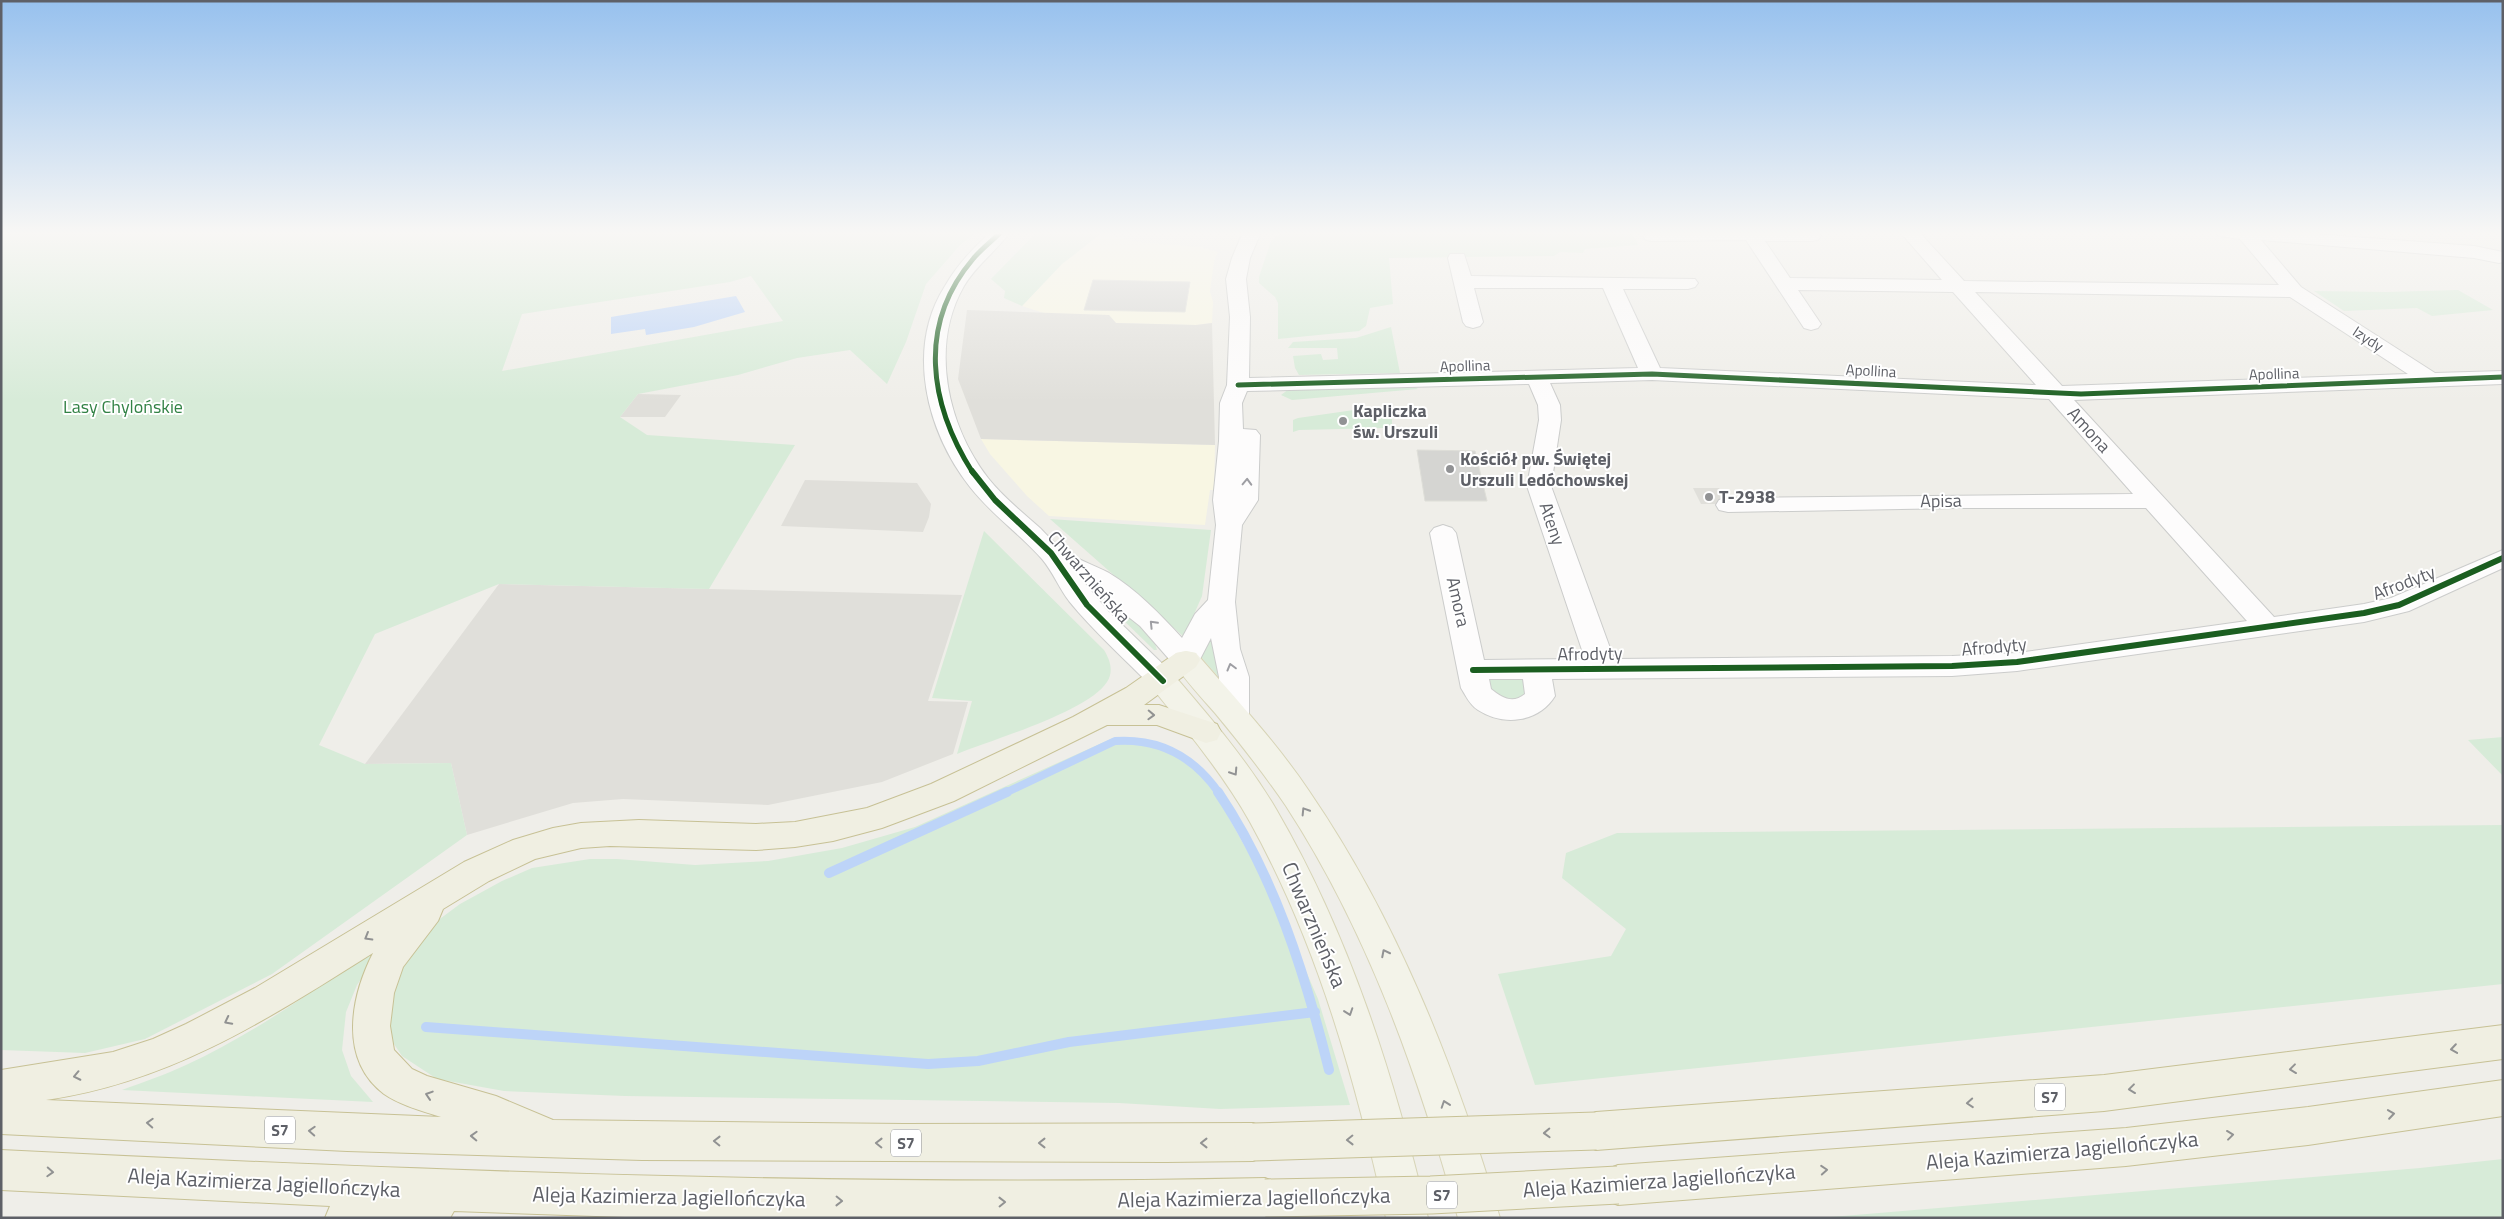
<svg xmlns="http://www.w3.org/2000/svg" width="2504" height="1219" viewBox="0 0 2504 1219" font-family="'Titillium Web',sans-serif">
<style>
.commercial{fill:#f8f6e3}
.industrial{fill:#e0dfda}
.green{fill:#d7ebd8;fill-rule:evenodd}
.water{fill:#bdd4f8}
.lines{fill:none;stroke-linecap:round;stroke-linejoin:round}
.stream-far1{stroke:#bdd4f8;stroke-width:8}
.stream{stroke:#bdd4f8;stroke-width:10}
.building{fill:#d5d5d2;stroke:#deded8}
.minor-casing{stroke:#cbcccb;stroke-width:2}
.major-casing{stroke:#d7d4b6;stroke-width:2}
.highway-casing{stroke:#c7c195;stroke-width:2}
.minor{fill:#fdfcfc;fill-rule:evenodd}
.major{fill:#f3f3e9;fill-rule:evenodd}
.highway{fill:#f0efe2;fill-rule:evenodd}
.highway-bridge-casing{stroke:#c7c195;stroke-width:39;stroke-linecap:butt}
.highway-bridge{stroke:#f0efe2;stroke-width:37}
.cycleway-far1-casing{stroke:#fff;stroke-width:8}
.cycleway-casing{stroke:#fff;stroke-width:9}
.cycleway-far1{stroke:#1b5e20;stroke-width:5}
.cycleway{stroke:#1b5e20;stroke-width:6}
.oneway{stroke:#9e9ea3}
.oneway2{stroke:#919292}
.oneway3{stroke:#929394}
.poi-dot{fill:#919294;stroke:#fff;stroke-width:2}
.labels{text-anchor:middle;stroke-width:4;stroke-linejoin:round;paint-order:stroke}
.far-street-label{font-size:15px;fill:#5e6067;stroke:#fff}
.shield{fill:#fff;stroke:#8e9095;stroke-width:1}
.shield-label{font-size:16px;font-weight:bold;fill:#5e6067}
.park-label{font-size:18px;fill:#328245;stroke:#fff}
.poi-label{font-size:18px;font-weight:bold;fill:#5e6067;stroke:#fff;text-anchor:start}
.street-label{font-size:18px;fill:#5e6067;stroke:#fff}
.near-street-label{font-size:21px;fill:#5e6067;stroke:#fff}
</style>
<rect width="100%" height="100%" fill="#efeee9"/>
<!-- commercial -->
<path class="commercial" d="M 1102,233 L 1138,242 L 1200,247 L 1218,252 L 1214,261 L 1210,291 L 1213,302 L 1212,323 L 1196,325 L 1116,323 L 1109,315 L 1047,314 L 1022,306 L 1062,264 Z
M 981,439 L 1215,445 L 1214,490 L 1210,490 L 1205,525 L 1049,516 L 1027,496 L 990,454 Z"/>
<!-- industrial -->
<path class="industrial" d="M 967,310 L 1109,315 L 1116,323 L 1196,325 L 1212,323 L 1215,445 L 981,439 L 958,379 Z
M 638,394 L 681,395 L 665,417 L 620,417 Z
M 805,480 L 917,483 L 931,504 L 929,517 L 923,532 L 781,526 Z
M 1693,488 L 1719,488 L 1727,504 L 1701,504 Z
M 499,584 L 962,595 L 928,701 L 968,702 L 953,754 L 882,782 L 768,805 L 623,799 L 573,803 L 467,835 L 451,763 L 365,764 Z"/>
<!-- green -->
<path class="green" d="M 1,232 L 977,232 L 961,244 L 926,284 L 906,342 L 887,384 L 850,350 L 797,358 L 738,375 L 638,394 L 620,417 L 647,435 L 795,445 L 709,589 L 499,584 L 375,634 L 319,745 L 365,764 L 451,763 L 467,835 L 272,974 L 145,1039 L 85,1053 L 1,1050 ZM 751,276 L 783,321 L 502,371 L 522,314 L 730,282 Z
M 1037,232 L 1102,233 L 1062,264 L 1022,306 L 1004,298 L 1005,291 L 991,279 Z
M 1282,232 L 1634,232 L 1632,233 L 1638,245 L 1585,249 L 1583,253 L 1560,252 L 1554,256 L 1389,258 L 1393,304 L 1370,308 L 1366,326 L 1359,331 L 1278,339 L 1278,303 L 1275,297 L 1259,283 L 1259,277 L 1271,241 Z
M 2458,290 L 2493,310 L 2432,316 L 2417,308 L 2344,311 L 2314,291 L 2386,292 Z
M 1391,327 L 1400,373 L 1299,375 L 1295,368 L 1293,356 L 1321,354 L 1323,360 L 1338,359 L 1337,348 L 1288,348 L 1293,342 L 1356,338 Z
M 1411,385 L 1418,389 L 1292,400 L 1281,395 L 1289,389 Z
M 1368,408 L 1383,411 L 1392,416 L 1392,424 L 1383,428 L 1299,430 L 1293,432 L 1293,420 L 1298,418 Z
M 1050,519 L 1211,530 L 1202,596 L 1184,637 Z
M 984,531 L 1104,650 C 1110,660 1114,671 1107,682 C 1089,711 992,740 957,754 L 972,701 L 932,698 Z
M 1077,575 C 1101,593 1151,620 1157,650 L 1154,650 Z
M 1211,629 L 1222,681 L 1200,656 Z
M 1492,676 L 1527,678 L 1530,697 L 1507,700 L 1491,695 L 1487,679 Z
M 2503,737 L 2503,776 L 2468,740 Z
M 1113,738 L 1169,751 L 1190,764 L 1210,784 L 1277,904 L 1318,999 L 1350,1105 L 1220,1109 L 1119,1103 L 625,1096 L 504,1091 L 437,1079 L 402,1056 L 388,1035 L 389,1011 L 401,968 L 429,927 L 460,904 L 502,881 L 532,868 L 590,859 L 617,859 L 695,865 L 768,861 L 842,848 L 915,827 Z
M 2503,825 L 2503,984 L 1535,1085 L 1498,974 L 1611,956 L 1626,929 L 1562,878 L 1566,853 L 1617,833 Z
M 389,938 L 357,985 L 346,1012 L 342,1050 L 351,1076 L 373,1102 L 122,1090 C 143,1082 165,1075 186,1065 C 258,1032 324,983 389,938 Z
M 2503,1159 L 2503,1218 L 1819,1218 L 2420,1168 Z"/>
<!-- water -->
<path class="water" d="M 736,296 L 745,312 L 694,327 L 646,335 L 645,329 L 611,334 L 611,317 Z"/>
<g class="lines">
<!-- stream-far1 -->
<path class="stream-far1" d="M 1005,793 L 1115,741 C 1159,738 1194,757 1219,793"/>
<!-- stream -->
<path class="stream" d="M 1218,792 C 1274,875 1305,973 1329,1070
M 829,873 L 1007,792
M 426,1027 L 928,1064 L 978,1061 L 1069,1042 L 1315,1012"/>
</g>
<!-- building -->
<path class="building" d="M 1093,280 L 1190,282 L 1185,312 L 1084,310 Z
M 1417,450 L 1475,451 L 1487,501 L 1425,501 Z"/>
<g class="lines">
<defs>
<path id="minor" d="M 991,232 L 1010,232 C 996,252 977,264 964,286 C 929,347 948,426 988,478 C 1003,497 1022,512 1040,528 C 1047,535 1054,543 1062,549 C 1075,559 1094,565 1109,573 C 1136,589 1161,615 1182,638 L 1195,614 L 1208,600 L 1216,525 L 1213,500 L 1219,441 L 1220,403 L 1227,385 L 1230,317 L 1226,279 L 1232,258 L 1243,232 L 1261,232 L 1250,258 L 1246,279 L 1250,317 L 1249,378 L 1638,368 L 1603,288 L 1474,288 L 1483,322 L 1480,326 L 1473,328 L 1466,326 L 1463,322 L 1448,258 L 1450,254 L 1464,254 L 1471,276 L 1695,279 L 1698,283 L 1695,287 L 1688,289 L 1623,289 L 1660,368 L 2036,385 L 1953,292 L 1798,290 L 1821,324 L 1818,328 L 1811,330 L 1804,328 L 1746,240 L 1652,241 L 1646,240 L 1643,236 L 1648,232 L 1818,232 L 1821,236 L 1818,240 L 1812,241 L 1765,241 L 1790,278 L 1942,280 L 1900,232 L 1919,232 L 1964,281 L 2279,285 L 2240,239 L 2219,236 L 2216,232 L 2288,232 L 2474,246 L 2503,252 L 2503,262 L 2499,263 L 2474,258 L 2261,240 L 2301,287 L 2435,373 L 2503,371 L 2503,384 L 2074,400 L 2274,617 L 2364,604 L 2391,598 L 2503,550 L 2503,568 L 2409,611 L 2364,622 L 2017,671 L 1952,676 L 1552,679 L 1555,696 C 1539,722 1504,727 1478,710 C 1470,705 1466,696 1461,688 L 1430,533 L 1434,528 L 1443,525 L 1452,528 L 1456,533 L 1484,660 L 1585,659 L 1527,486 L 1539,420 L 1538,405 L 1529,384 L 1247,391 L 1242,403 L 1243,429 L 1256,430 L 1260,435 L 1258,500 L 1242,525 L 1235,602 L 1240,649 L 1249,677 L 1249,715 L 1245,722 L 1234,725 L 1223,722 L 1219,715 L 1219,677 L 1211,638 L 1196,667 L 1186,669 L 1176,667 L 1140,626 L 1083,581 L 1107,610 L 1173,674 L 1178,681 L 1173,688 L 1163,691 L 1153,688 C 1125,659 1094,632 1069,601 C 1059,588 1053,572 1042,559 C 1020,534 991,514 970,487 C 927,432 905,349 945,286 C 957,265 973,248 991,232 ZM 1975,292 L 2290,297 L 2408,374 L 2062,386 ZM 1652,380 L 2049,399 L 2133,494 L 1728,498 L 1719,500 L 1716,505 L 1719,510 L 1728,512 L 1957,508 L 2146,508 L 2247,621 L 2017,653 L 1952,656 L 1614,659 L 1551,486 L 1561,420 L 1560,405 L 1550,383 ZM 1489,679 L 1523,679 L 1525,694 C 1513,704 1502,698 1491,689 Z"/>
<path id="major" d="M 1186,651 L 1196,653 C 1235,698 1276,742 1309,791 C 1398,921 1455,1067 1500,1218 L 1458,1218 C 1418,1074 1368,932 1286,806 C 1264,774 1240,743 1215,713 C 1200,696 1184,679 1172,660 L 1176,653 Z
M 1163,671 L 1173,674 C 1210,717 1247,760 1276,809 C 1350,936 1394,1076 1428,1218 L 1386,1218 C 1356,1082 1318,945 1250,822 C 1231,788 1207,756 1183,726 C 1172,711 1158,697 1148,681 L 1153,674 Z"/>
<path id="highway" d="M 1186,651 L 1196,653 L 1200,660 L 1196,667 L 1144,705 L 1159,705 L 1217,724 L 1221,732 L 1217,740 L 1206,743 L 1157,725 L 1107,725 L 954,801 L 882,828 L 833,841 L 795,847 L 756,850 L 610,846 L 581,848 L 535,859 L 489,881 L 443,909 L 438,921 L 403,967 L 394,993 L 390,1026 L 394,1050 L 412,1069 L 427,1076 L 496,1096 L 553,1120 L 904,1124 L 1253,1123 L 1267,1129 L 1273,1142 L 1267,1155 L 1253,1161 L 1166,1162 L 642,1160 L 347,1151 L 1,1134 L 1,1070 L 113,1052 L 153,1039 L 186,1024 L 255,988 L 464,862 L 513,840 L 553,828 L 581,823 L 639,820 L 756,824 L 795,822 L 867,808 L 931,784 L 1073,717 L 1126,688 L 1176,653 ZM 373,953 C 351,996 338,1059 384,1094 C 400,1105 422,1111 441,1117 L 46,1100 C 171,1082 268,1019 373,953 Z
M 2503,1025 L 2503,1059 L 2104,1111 L 1596,1150 L 1582,1144 L 1576,1131 L 1582,1118 L 1596,1112 L 2104,1075 Z
M 2503,1080 L 2503,1116 L 2308,1145 L 2126,1166 L 1618,1205 L 1603,1199 L 1597,1185 L 1603,1171 L 1618,1165 L 2126,1128 L 2308,1107 Z
M 1,1150 C 422,1171 843,1187 1265,1178 L 1280,1184 L 1286,1198 L 1280,1212 L 1267,1218 L 654,1218 L 454,1211 L 450,1218 L 325,1218 L 330,1206 L 1,1190 Z"/>
</defs>
<!-- minor casing -->
<use href="#minor" class="minor-casing"/>
<!-- major casing -->
<use href="#major" class="major-casing"/>
<!-- highway casing -->
<use href="#highway" class="highway-casing"/>
<!-- minor -->
<use href="#minor" class="minor"/>
<!-- major -->
<use href="#major" class="major"/>
<!-- highway -->
<use href="#highway" class="highway"/>
<defs>
<path id="highway-bridge" d="M 1253,1142 L 1596,1131
M 1265,1198 L 1431,1195 L 1618,1185"/>
</defs>
<!-- highway-bridge casing -->
<use href="#highway-bridge" class="highway-bridge-casing"/>
<!-- highway-bridge -->
<use href="#highway-bridge" class="highway-bridge"/>
<defs>
<path id="cycleway-far1" d="M 1238,385 L 1652,374 L 2081,394 L 2503,377
M 973,473 C 929,404 917,325 973,259 C 981,249 992,241 1001,232"/>
<path id="cycleway" d="M 972,471 L 995,500 L 1051,553 L 1087,605 L 1163,681
M 1473,670 L 1952,666 L 2017,662 L 2364,613 L 2399,605 L 2503,558"/>
</defs>
<!-- cycleway-far1 casing -->
<use href="#cycleway-far1" class="cycleway-far1-casing"/>
<!-- cycleway casing -->
<use href="#cycleway" class="cycleway-casing"/>
<!-- cycleway-far1 -->
<use href="#cycleway-far1" class="cycleway-far1"/>
<!-- cycleway -->
<use href="#cycleway" class="cycleway"/>
</g>
<!-- one-way arrows -->
<defs><path id="oneway-chevron" d="M-2-3.5L2.5 0L-2 3.5" fill="none" stroke-width="1.6" stroke-linecap="round" stroke-linejoin="round" transform="scale(1.25)"/></defs>
<g class="oneway">
<use href="#oneway-chevron" transform="translate(1247 482) rotate(-88)"/>
<use href="#oneway-chevron" transform="translate(1153 624) rotate(-134)"/>
<use href="#oneway-chevron" transform="translate(1231 667) rotate(-105)"/>
</g>
<g class="oneway2">
<use href="#oneway-chevron" transform="translate(1151 715) rotate(2)"/>
<use href="#oneway-chevron" transform="translate(368 937) rotate(150)"/>
<use href="#oneway-chevron" transform="translate(228 1021) rotate(153)"/>
<use href="#oneway-chevron" transform="translate(2454 1049) rotate(172)"/>
<use href="#oneway-chevron" transform="translate(2293 1069) rotate(173)"/>
<use href="#oneway-chevron" transform="translate(77 1076) rotate(168)"/>
<use href="#oneway-chevron" transform="translate(2132 1089) rotate(173)"/>
<use href="#oneway-chevron" transform="translate(429 1095) rotate(-162)"/>
<use href="#oneway-chevron" transform="translate(1970 1103) rotate(176)"/>
<use href="#oneway-chevron" transform="translate(2391 1114) rotate(-8)"/>
<use href="#oneway-chevron" transform="translate(150 1123) rotate(-177)"/>
<use href="#oneway-chevron" transform="translate(312 1131) rotate(-177)"/>
<use href="#oneway-chevron" transform="translate(1547 1133) rotate(178)"/>
<use href="#oneway-chevron" transform="translate(2230 1135) rotate(-7)"/>
<use href="#oneway-chevron" transform="translate(474 1136) rotate(-178)"/>
<use href="#oneway-chevron" transform="translate(1350 1140) rotate(179)"/>
<use href="#oneway-chevron" transform="translate(717 1141) rotate(-179)"/>
<use href="#oneway-chevron" transform="translate(879 1143) rotate(-179)"/>
<use href="#oneway-chevron" transform="translate(1042 1143) rotate(180)"/>
<use href="#oneway-chevron" transform="translate(1204 1143) rotate(180)"/>
<use href="#oneway-chevron" transform="translate(1824 1170) rotate(-4)"/>
<use href="#oneway-chevron" transform="translate(50 1172) rotate(3)"/>
<use href="#oneway-chevron" transform="translate(839 1201) rotate(1)"/>
<use href="#oneway-chevron" transform="translate(1002 1202) rotate(-1)"/>
</g>
<g class="oneway3">
<use href="#oneway-chevron" transform="translate(1234 772) rotate(57)"/>
<use href="#oneway-chevron" transform="translate(1305 811) rotate(-122)"/>
<use href="#oneway-chevron" transform="translate(1385 953) rotate(-117)"/>
<use href="#oneway-chevron" transform="translate(1349 1012) rotate(71)"/>
<use href="#oneway-chevron" transform="translate(1445 1104) rotate(-109)"/>
</g>
<!-- sky -->
<linearGradient id="sky" x2="0" y2="1"><stop stop-color="#97c1ee"/><stop offset="0.58" stop-color="#f8f7f5"/><stop offset="1" stop-color="#f8f7f5" stop-opacity="0"/></linearGradient>
<rect width="2504" height="402" fill="url(#sky)"/>
<!-- markers -->
<g class="poi-dot">
<circle cx="1343" cy="421" r="5"/>
<circle cx="1450" cy="469" r="5"/>
<circle cx="1709" cy="497" r="5"/>
</g>
<g class="labels">
<!-- far-street labels -->
<g class="far-street-label">
<text transform="translate(2368 339) rotate(33)" y="5">Izydy</text>
<text transform="translate(1465 366) rotate(-2)" y="5">Apollina</text>
<text transform="translate(1871 371) rotate(3)" y="5">Apollina</text>
<text transform="translate(2274 374) rotate(-2)" y="5">Apollina</text>
</g>
<!-- shield labels -->
<g class="shield">
<rect x="2035" y="1083.5" width="30" height="27" rx="4"/>
<rect x="265" y="1116.5" width="30" height="27" rx="4"/>
<rect x="891" y="1129.5" width="30" height="27" rx="4"/>
<rect x="1427" y="1181.5" width="30" height="27" rx="4"/>
</g>
<g class="shield-label">
<text x="2050" y="1103">S7</text>
<text x="280" y="1136">S7</text>
<text x="906" y="1149">S7</text>
<text x="1442" y="1201">S7</text>
</g>
<!-- park labels -->
<g class="park-label">
<text x="123" y="413">Lasy Chylońskie</text>
</g>
<!-- poi labels -->
<g class="poi-label">
<text x="1353" y="417">Kapliczka<tspan x="1353" dy="21">św. Urszuli</tspan></text>
<text x="1460" y="465">Kościół pw. Świętej<tspan x="1460" dy="21">Urszuli Ledóchowskej</tspan></text>
<text x="1719" y="503">T-2938</text>
</g>
<!-- street labels -->
<g class="street-label">
<text transform="translate(2089 430) rotate(48)" y="6">Amona</text>
<text transform="translate(1941 501) rotate(-1)" y="6">Apisa</text>
<text transform="translate(1552 524) rotate(71)" y="6">Ateny</text>
<text transform="translate(1089 577) rotate(49)" y="6">Chwarznieńska</text>
<text transform="translate(2404 583) rotate(-21)" y="6">Afrodyty</text>
<text transform="translate(1458 602) rotate(77)" y="6">Amora</text>
<text transform="translate(1994 647) rotate(-5)" y="6">Afrodyty</text>
<text transform="translate(1590 654) rotate(-1)" y="6">Afrodyty</text>
</g>
<!-- near-street labels -->
<g class="near-street-label">
<text transform="translate(1314 925) rotate(67)" y="7">Chwarznieńska</text>
<text transform="translate(2062 1151) rotate(-5)" y="7">Aleja Kazimierza Jagiellończyka</text>
<text transform="translate(1659 1181) rotate(-4)" y="7">Aleja Kazimierza Jagiellończyka</text>
<text transform="translate(264 1183) rotate(3)" y="7">Aleja Kazimierza Jagiellończyka</text>
<text transform="translate(669 1197) rotate(1)" y="7">Aleja Kazimierza Jagiellończyka</text>
<text transform="translate(1254 1198) rotate(-1)" y="7">Aleja Kazimierza Jagiellończyka</text>
</g>
</g>
<!-- border -->
<rect width="2504" height="1219" fill="none" stroke="#5e6067" stroke-width="5"/>
</svg>
